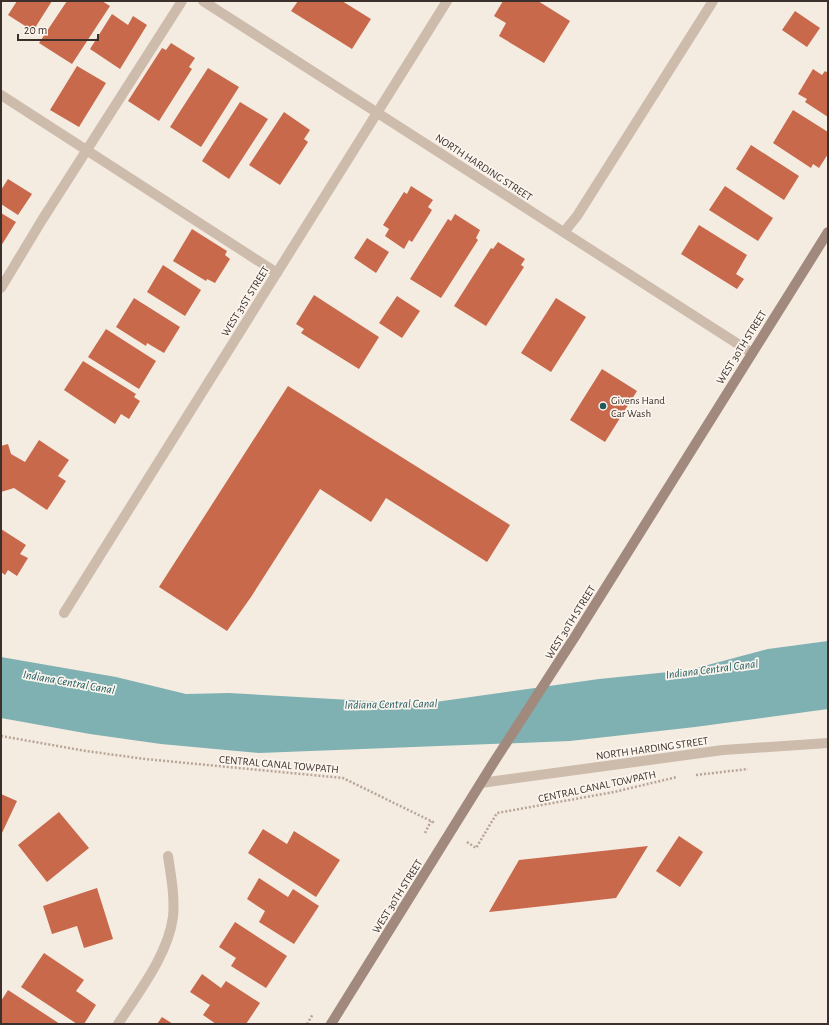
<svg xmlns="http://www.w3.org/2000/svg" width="829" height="1025" viewBox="0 0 829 1025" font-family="'Alegreya Sans',sans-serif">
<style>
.water{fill:#7fb0b2}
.building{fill:#c8694b}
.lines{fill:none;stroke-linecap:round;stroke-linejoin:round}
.path{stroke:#b9a596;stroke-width:2.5;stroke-dasharray:2 2;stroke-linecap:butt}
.service{stroke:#cdbbac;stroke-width:10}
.minor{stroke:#cdbbac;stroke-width:10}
.tertiary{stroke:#cdbbac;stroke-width:10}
.secondary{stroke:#a18a7d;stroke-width:10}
.poi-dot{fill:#1f5a5e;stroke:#fbf5ee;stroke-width:1.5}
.labels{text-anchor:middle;stroke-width:3.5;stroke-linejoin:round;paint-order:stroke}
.street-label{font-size:11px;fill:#3b302b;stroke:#fbf5ee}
.poi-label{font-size:11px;fill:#3b302b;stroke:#fbf5ee;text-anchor:start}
.water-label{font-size:12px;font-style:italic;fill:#1f5a5e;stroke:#fbf5ee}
</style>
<rect width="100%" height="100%" fill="#f4ebe1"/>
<!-- water -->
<path class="water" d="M 828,641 L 828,709 L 695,727 L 570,741 L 259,753 L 161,744 L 90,734 L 1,718 L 1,657 L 116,677 L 186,694 L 229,693 L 421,704 L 599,679 L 689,670 L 768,649 Z"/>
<!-- building -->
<path class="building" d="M 17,1 L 52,1 L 33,31 L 8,15 Z
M 67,1 L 102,1 L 110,6 L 72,64 L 39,43 Z
M 298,1 L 342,1 L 371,19 L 352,49 L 291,11 Z
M 503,1 L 538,1 L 570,21 L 544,63 L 499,36 L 506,23 L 494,16 Z
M 795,11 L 820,28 L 807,47 L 782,30 Z
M 112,14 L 128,25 L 133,16 L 147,25 L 120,69 L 90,49 Z
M 171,43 L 195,58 L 189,67 L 192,69 L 159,121 L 128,101 L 162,48 L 166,50 Z
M 77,66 L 106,83 L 79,127 L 50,110 Z
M 208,68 L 239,87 L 201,147 L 170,127 Z
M 813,69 L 822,75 L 825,71 L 828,73 L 828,117 L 805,102 L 807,99 L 798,94 Z
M 240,102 L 268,119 L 229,179 L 202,161 Z
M 793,110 L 828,132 L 828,154 L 819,168 L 813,164 L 811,168 L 773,143 Z
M 284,112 L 310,130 L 304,139 L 308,142 L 280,185 L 249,165 Z
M 751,145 L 799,176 L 784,200 L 736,169 Z
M 8,179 L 32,194 L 18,215 L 1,204 L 1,190 Z
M 411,186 L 433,200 L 428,207 L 432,210 L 412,242 L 409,240 L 404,249 L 385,236 L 389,229 L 383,225 L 404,192 L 407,194 Z
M 725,186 L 773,218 L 758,241 L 709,210 Z
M 1,213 L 16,222 L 1,246 Z
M 455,214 L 480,230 L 476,238 L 478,240 L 441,298 L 410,279 L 448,219 L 451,221 Z
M 699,225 L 747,255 L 736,274 L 744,279 L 737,289 L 681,254 Z
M 192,229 L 227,251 L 225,255 L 230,259 L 215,283 L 207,279 L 206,281 L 173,261 Z
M 367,238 L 389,252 L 376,273 L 354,258 Z
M 498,242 L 525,259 L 521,265 L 524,267 L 486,326 L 454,306 L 491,248 L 493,249 Z
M 163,265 L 201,290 L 185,316 L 147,292 Z
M 314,295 L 379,337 L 359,369 L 301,333 L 304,329 L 296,324 Z
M 397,296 L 420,311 L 402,338 L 379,323 Z
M 134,298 L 180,327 L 164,353 L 147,343 L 146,346 L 116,327 Z
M 556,298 L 586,317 L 551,372 L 521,353 Z
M 106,329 L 156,361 L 139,389 L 88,357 Z
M 83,361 L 136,394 L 134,397 L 140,401 L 129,419 L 121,414 L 115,424 L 64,390 Z
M 602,369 L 637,391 L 605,442 L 570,420 Z
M 288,386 L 510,525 L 487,562 L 386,498 L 371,522 L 320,489 L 251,597 L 227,631 L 159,587 Z
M 39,440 L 69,460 L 58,476 L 66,481 L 47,510 L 14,488 L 1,492 L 1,446 L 8,444 L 11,454 L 25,462 Z
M 1,529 L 26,545 L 20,554 L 28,558 L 17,576 L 8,570 L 5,575 L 1,572 Z
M 1,794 L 17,801 L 1,835 Z
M 59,812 L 89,848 L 47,882 L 18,845 Z
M 263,829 L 287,844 L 294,831 L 340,860 L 316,897 L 248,853 Z
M 679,836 L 703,852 L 680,887 L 656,871 Z
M 648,846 L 616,898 L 489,912 L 519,860 Z
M 259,878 L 288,897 L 293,889 L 319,906 L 294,944 L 259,922 L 265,911 L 247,899 Z
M 97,888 L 113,939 L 84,948 L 77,926 L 52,934 L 43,906 Z
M 235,922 L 287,956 L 266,988 L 231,966 L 236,958 L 219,947 Z
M 44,953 L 84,980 L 76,991 L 96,1005 L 84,1024 L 77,1024 L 21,987 Z
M 202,974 L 221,988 L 226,981 L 260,1003 L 246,1024 L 216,1024 L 203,1015 L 210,1005 L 190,992 Z
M 8,990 L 60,1024 L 1,1024 L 1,1001 Z
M 162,1017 L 173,1024 L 157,1024 Z"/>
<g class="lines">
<!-- path -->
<path class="path" d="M 1,736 L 86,751 L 145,759 L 343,778 L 435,823
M 696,775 L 748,769
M 425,833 L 431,821
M 467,842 L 476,848 L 497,813 L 614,792 L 677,777
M 307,1024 L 313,1014"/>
<!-- service -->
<path class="service" d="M 1,95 L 277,273
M 564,232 L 577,216 L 713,1
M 1,288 L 42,220 L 182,1"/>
<!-- minor -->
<path class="minor" d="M 203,1 L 752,353
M 64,613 L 447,1
M 118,1024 C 138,993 168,955 173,917 C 175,897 171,876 168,856"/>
<!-- tertiary -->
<path class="tertiary" d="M 481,783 L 723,750 L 828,743"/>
<!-- secondary -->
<path class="secondary" d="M 331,1024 L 492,765 L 576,635 L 828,232"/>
</g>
<!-- markers -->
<circle class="poi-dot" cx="603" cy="406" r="4"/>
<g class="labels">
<!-- street labels -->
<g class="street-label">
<text transform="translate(484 167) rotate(33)" y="4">NORTH HARDING STREET</text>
<text transform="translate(245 301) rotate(-58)" y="4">WEST 31ST STREET</text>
<text transform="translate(741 347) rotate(-58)" y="4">WEST 30TH STREET</text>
<text transform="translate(570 622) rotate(-58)" y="4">WEST 30TH STREET</text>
<text transform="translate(652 748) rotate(-8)" y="4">NORTH HARDING STREET</text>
<text transform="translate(279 764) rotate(5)" y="4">CENTRAL CANAL TOWPATH</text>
<text transform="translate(597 786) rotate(-12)" y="4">CENTRAL CANAL TOWPATH</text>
<text transform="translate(397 896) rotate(-58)" y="4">WEST 30TH STREET</text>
</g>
<!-- poi labels -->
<g class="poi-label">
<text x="611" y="404">Givens Hand<tspan x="611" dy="13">Car Wash</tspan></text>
</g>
<!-- water labels -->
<g class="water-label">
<text transform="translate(712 669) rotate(-7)" y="4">Indiana Central Canal</text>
<text transform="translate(69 682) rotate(10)" y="4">Indiana Central Canal</text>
<text transform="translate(391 704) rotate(-1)" y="4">Indiana Central Canal</text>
</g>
</g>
<!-- border -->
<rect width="829" height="1025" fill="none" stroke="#3b302b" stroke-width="4"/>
<!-- scale -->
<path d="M18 34v6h80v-6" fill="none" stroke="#3b302b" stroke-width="2"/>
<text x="24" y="34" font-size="12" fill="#3b302b" stroke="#fbf5ee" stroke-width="3" paint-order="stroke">20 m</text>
</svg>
